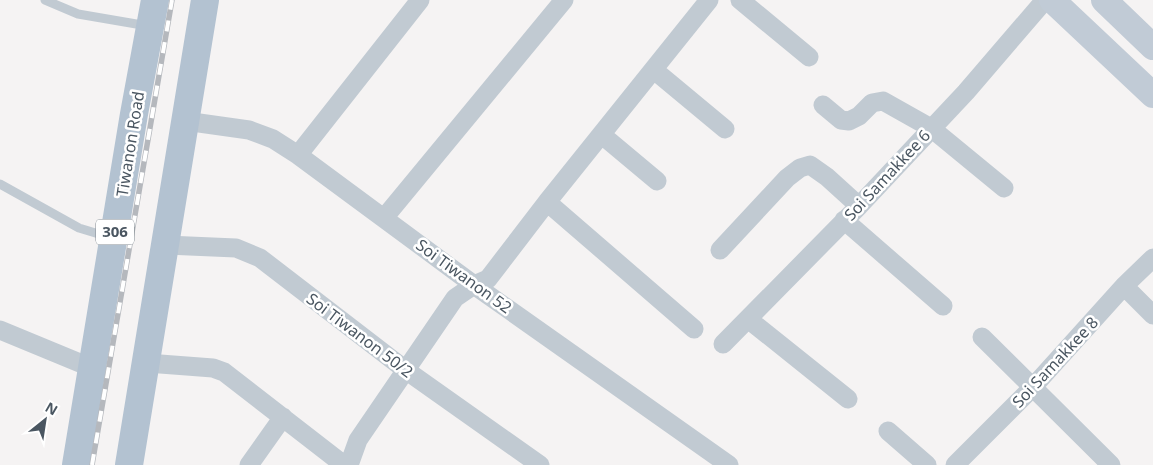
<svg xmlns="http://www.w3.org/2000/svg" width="1153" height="465" viewBox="0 0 1153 465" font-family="'Noto Sans',sans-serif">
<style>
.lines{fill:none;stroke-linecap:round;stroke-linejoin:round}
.lane{stroke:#c1cad2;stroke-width:9}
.street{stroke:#c1cad2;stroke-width:19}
.secondary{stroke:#c1cbd6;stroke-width:26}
.primary{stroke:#b3c2d1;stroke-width:28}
.rail-casing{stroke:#b5b8bd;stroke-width:5.5}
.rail{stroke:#fff;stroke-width:4;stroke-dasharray:11;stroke-linecap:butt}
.labels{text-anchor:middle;stroke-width:5;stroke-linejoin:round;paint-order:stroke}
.shield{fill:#fff;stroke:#808990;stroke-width:1}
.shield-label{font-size:15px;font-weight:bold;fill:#4a5661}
.street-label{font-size:16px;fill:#4a5661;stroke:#fff}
</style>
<rect width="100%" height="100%" fill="#f5f3f3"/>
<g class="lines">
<!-- lane -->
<path class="lane" d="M 45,0 L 78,14 L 148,26
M 0,184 L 79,228 L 112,238"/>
<!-- street -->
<path class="street" d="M 740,0 L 809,57
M 654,70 L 725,129
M 823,105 L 841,120 L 849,121 L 859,116 L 872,103 L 883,101 L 931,128 L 1004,188
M 185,121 L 249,130 L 273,139 L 298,155 L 474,285 L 729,465
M 602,135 L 657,181
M 298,155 L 420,0
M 547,202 L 694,329
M 384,218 L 564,0
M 844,220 L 943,306
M 166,245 L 236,248 L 260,258 L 407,371 L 540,465
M 720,250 L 787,178 L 800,168 L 810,165 L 827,177 L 859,206
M 1124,286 L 1153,315
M 748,319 L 848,399
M 0,330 L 92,368
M 982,337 L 1111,465
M 723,344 L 859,206 L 966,92 L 1045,0
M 147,363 L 213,368 L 224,372 L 344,465
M 888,431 L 927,465
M 249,465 L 283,417
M 349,465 L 358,440 L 455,298 L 474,285 L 488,279 L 547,202 L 709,0
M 955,465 L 1032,388 L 1124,286 L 1153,258"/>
<!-- secondary -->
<path class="secondary" d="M 1052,0 L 1153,95
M 1104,0 L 1153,47"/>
<!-- primary -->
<path class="primary" d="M 76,465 L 134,114 L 155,0
M 129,465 L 205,0"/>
<defs>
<path id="rail" d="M 92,465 L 172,0"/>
</defs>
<!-- rail casing -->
<use href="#rail" class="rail-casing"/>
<!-- rail -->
<use href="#rail" class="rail"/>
</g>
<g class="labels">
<!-- shield labels -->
<rect class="shield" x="96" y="219.5" width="38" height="25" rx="4"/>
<g class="shield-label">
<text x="115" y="237">306</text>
</g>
<!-- street labels -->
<g class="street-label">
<text transform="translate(130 144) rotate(-81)" y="6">Tiwanon Road</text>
<text transform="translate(887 175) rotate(-47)" y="6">Soi Samakkee 6</text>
<text transform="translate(464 276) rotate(36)" y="6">Soi Tiwanon 52</text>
<text transform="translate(360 335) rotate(37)" y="6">Soi Tiwanon 50/2</text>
<text transform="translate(1055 362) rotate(-47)" y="6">Soi Samakkee 8</text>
</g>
</g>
<!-- north arrow -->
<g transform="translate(45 420) rotate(30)" stroke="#ffffff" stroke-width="4" paint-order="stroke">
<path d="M0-4L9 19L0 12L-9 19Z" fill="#4a5661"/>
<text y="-8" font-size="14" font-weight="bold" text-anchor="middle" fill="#4a5661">N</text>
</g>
</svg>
